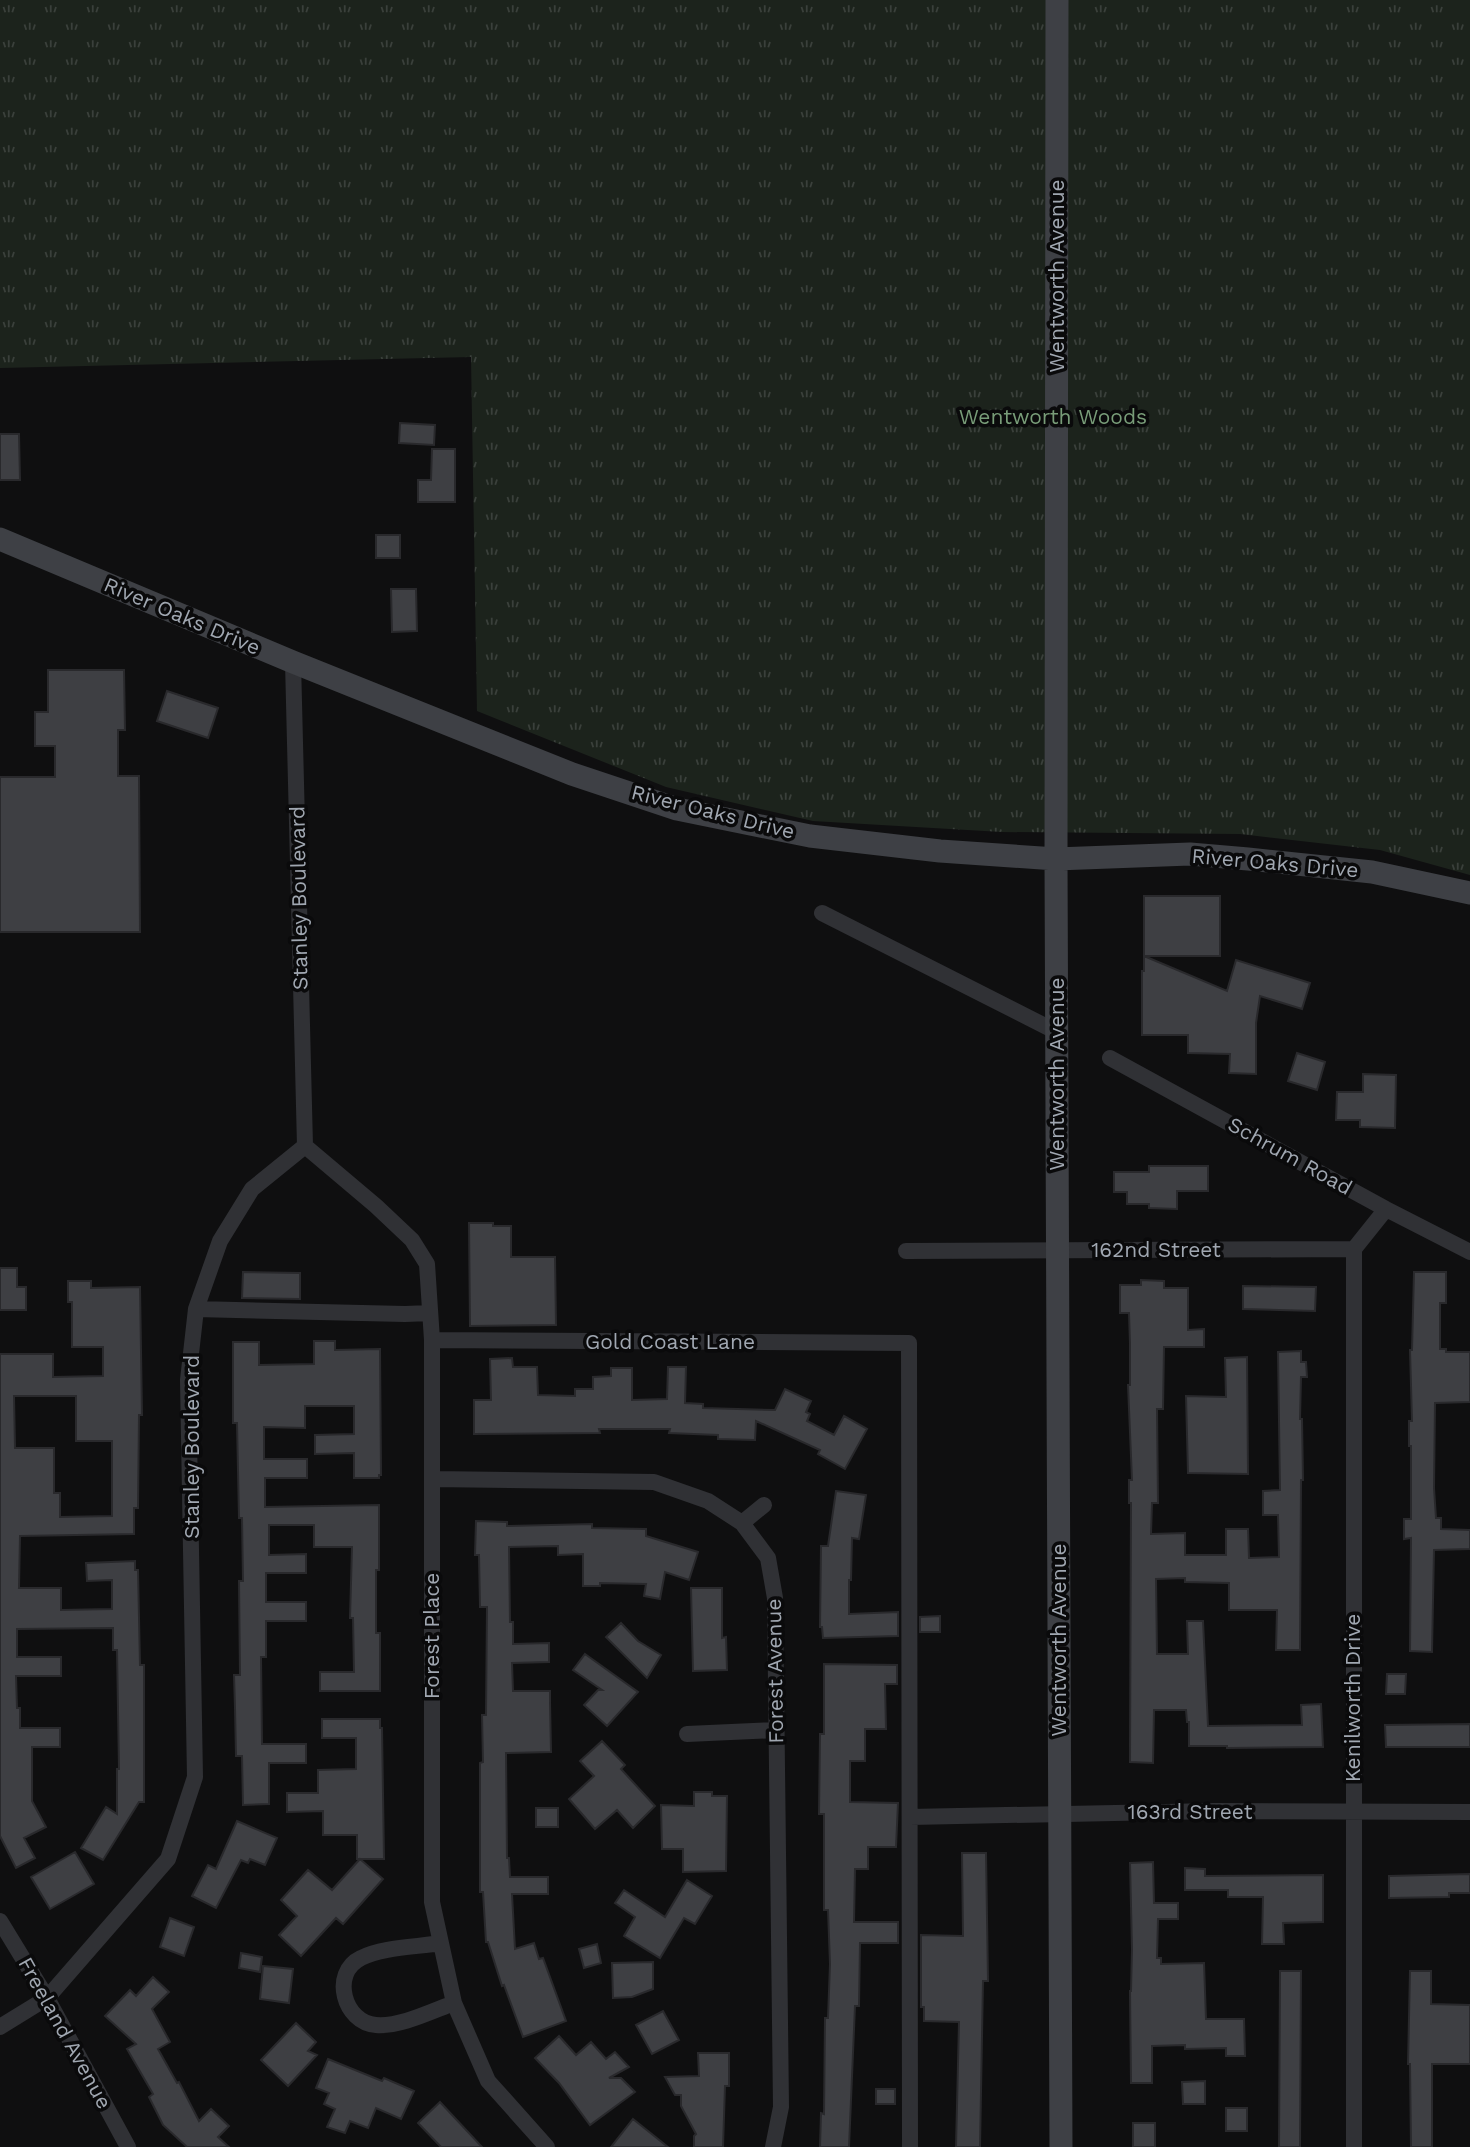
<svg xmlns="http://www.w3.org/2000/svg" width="1470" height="2147" viewBox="0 0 1470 2147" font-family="'Work Sans',sans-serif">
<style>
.park{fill:url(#park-tufts)}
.building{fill:#3e3f43;stroke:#29292c;stroke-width:2;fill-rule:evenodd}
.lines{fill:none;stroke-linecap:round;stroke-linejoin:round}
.street{stroke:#303135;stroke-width:16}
.secondary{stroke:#3e4045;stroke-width:23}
.labels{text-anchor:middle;stroke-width:7;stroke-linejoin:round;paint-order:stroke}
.street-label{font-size:21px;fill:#a0a7b1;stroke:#0a0a0b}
.park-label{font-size:21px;fill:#789c78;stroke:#0a0a0b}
</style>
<defs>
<pattern id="park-tufts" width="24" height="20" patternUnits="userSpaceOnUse" patternTransform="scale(1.75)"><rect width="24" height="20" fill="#1c231c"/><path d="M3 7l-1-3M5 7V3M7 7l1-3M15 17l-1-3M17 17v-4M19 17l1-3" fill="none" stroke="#3a403b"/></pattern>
</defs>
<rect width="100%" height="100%" fill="#0f0f10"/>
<!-- park -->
<path class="park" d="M 0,0 L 1470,0 L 1470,875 L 1380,850 L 1240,834 L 1002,832 L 813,821 L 666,787 L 477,711 L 471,357 L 0,368 Z"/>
<!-- building -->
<path class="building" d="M 400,423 L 435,425 L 434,445 L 399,443 Z
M 0,434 L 19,434 L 20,480 L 0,480 Z
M 432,449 L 455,449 L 455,502 L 418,502 L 418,480 L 431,480 Z
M 376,535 L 400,535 L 400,558 L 376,558 Z
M 391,589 L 416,589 L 417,631 L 392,632 Z
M 48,670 L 124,670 L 125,730 L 118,730 L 118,776 L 139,776 L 140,932 L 0,932 L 0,777 L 55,777 L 55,746 L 35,746 L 35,712 L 48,712 Z
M 167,691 L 218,708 L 208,738 L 157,721 Z
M 1144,896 L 1220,896 L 1220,956 L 1144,956 Z
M 1144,956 L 1227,991 L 1236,960 L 1310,983 L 1302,1009 L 1260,996 L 1256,1023 L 1256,1074 L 1229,1073 L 1230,1054 L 1188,1053 L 1188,1035 L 1142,1035 L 1142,971 L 1144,971 Z
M 1297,1053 L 1325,1062 L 1317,1090 L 1288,1081 Z
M 1363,1074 L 1396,1075 L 1395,1128 L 1360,1127 L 1360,1120 L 1336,1120 L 1337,1092 L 1363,1092 Z
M 1149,1166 L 1208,1166 L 1208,1191 L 1177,1191 L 1177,1209 L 1149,1208 L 1149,1204 L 1127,1204 L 1127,1192 L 1114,1192 L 1114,1172 L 1149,1172 Z
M 469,1223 L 493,1223 L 493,1226 L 511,1226 L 511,1257 L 555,1257 L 556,1325 L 470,1326 Z
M 0,1268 L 17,1268 L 17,1287 L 26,1287 L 26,1310 L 0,1310 Z
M 243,1272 L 300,1273 L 300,1299 L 242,1298 Z
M 1414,1272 L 1446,1272 L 1446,1303 L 1440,1303 L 1440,1349 L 1446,1349 L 1446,1352 L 1470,1352 L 1470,1402 L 1435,1403 L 1434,1488 L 1436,1518 L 1441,1518 L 1441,1529 L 1470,1530 L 1470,1549 L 1434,1550 L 1432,1652 L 1410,1651 L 1411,1538 L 1404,1539 L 1404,1519 L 1411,1519 L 1411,1446 L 1409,1446 L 1409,1421 L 1412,1421 L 1410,1350 L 1412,1350 Z
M 1141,1280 L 1164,1281 L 1164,1288 L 1188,1288 L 1188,1330 L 1204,1329 L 1204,1347 L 1164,1347 L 1163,1409 L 1157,1409 L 1158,1503 L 1152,1503 L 1151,1534 L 1185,1533 L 1185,1555 L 1226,1555 L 1226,1529 L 1248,1529 L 1249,1558 L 1279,1557 L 1278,1515 L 1263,1515 L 1263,1491 L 1280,1490 L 1278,1352 L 1301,1351 L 1301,1362 L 1306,1362 L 1307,1377 L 1301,1377 L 1300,1419 L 1302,1419 L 1303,1480 L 1301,1480 L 1300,1650 L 1276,1650 L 1277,1610 L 1229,1610 L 1229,1583 L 1185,1582 L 1185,1578 L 1156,1579 L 1157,1654 L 1188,1654 L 1187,1621 L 1203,1621 L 1208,1726 L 1302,1725 L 1301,1705 L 1321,1704 L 1323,1747 L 1227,1748 L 1227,1746 L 1189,1746 L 1189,1722 L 1187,1722 L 1186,1710 L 1154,1710 L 1153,1763 L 1130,1762 L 1131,1503 L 1129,1503 L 1129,1480 L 1132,1480 L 1128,1385 L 1130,1385 L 1130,1344 L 1129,1313 L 1120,1313 L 1120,1285 L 1141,1285 Z
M 68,1281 L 91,1281 L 91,1288 L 140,1287 L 142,1415 L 139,1415 L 138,1508 L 134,1508 L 134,1534 L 20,1536 L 19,1588 L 61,1588 L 61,1610 L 112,1609 L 112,1580 L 87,1581 L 86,1563 L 135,1561 L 135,1570 L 138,1570 L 140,1665 L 144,1665 L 144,1802 L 139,1802 L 103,1860 L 81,1848 L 106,1807 L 117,1814 L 117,1769 L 119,1769 L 117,1650 L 113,1650 L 113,1628 L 17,1629 L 17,1657 L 61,1657 L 61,1676 L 16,1676 L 17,1708 L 20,1708 L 20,1728 L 60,1728 L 60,1747 L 32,1747 L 32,1801 L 46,1827 L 24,1838 L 35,1858 L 16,1868 L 0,1836 L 0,1354 L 53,1354 L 53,1377 L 103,1376 L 103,1347 L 72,1347 L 72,1302 L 68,1302 ZM 14,1396 L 76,1396 L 76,1441 L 112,1441 L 112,1516 L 60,1517 L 60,1493 L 54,1493 L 54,1448 L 15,1448 Z
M 1243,1286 L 1316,1287 L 1315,1311 L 1243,1309 Z
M 314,1341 L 335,1341 L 335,1350 L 380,1349 L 381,1475 L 379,1475 L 379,1478 L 354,1478 L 354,1453 L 315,1454 L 315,1435 L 354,1434 L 354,1406 L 305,1406 L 305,1428 L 264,1427 L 264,1459 L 307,1459 L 307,1478 L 265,1478 L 265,1507 L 379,1505 L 379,1570 L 376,1570 L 376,1633 L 380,1633 L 380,1691 L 320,1691 L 320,1672 L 354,1672 L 353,1618 L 350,1618 L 352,1547 L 314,1547 L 314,1525 L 269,1525 L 269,1555 L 306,1554 L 306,1573 L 266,1573 L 266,1602 L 306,1602 L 306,1621 L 266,1621 L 266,1657 L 261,1657 L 262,1744 L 306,1744 L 306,1763 L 269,1763 L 269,1804 L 243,1805 L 242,1756 L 236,1756 L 235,1708 L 234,1675 L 240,1675 L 239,1581 L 243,1581 L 242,1518 L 239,1518 L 237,1423 L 233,1423 L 233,1342 L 259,1342 L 259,1365 L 314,1364 Z
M 1247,1357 L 1248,1474 L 1188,1473 L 1186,1396 L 1226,1397 L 1225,1358 Z
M 512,1358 L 513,1367 L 537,1367 L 538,1395 L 575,1396 L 575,1389 L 593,1389 L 593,1377 L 611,1376 L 611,1368 L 632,1368 L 632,1400 L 667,1399 L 668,1367 L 686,1367 L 685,1403 L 703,1404 L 703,1408 L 775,1410 L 785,1389 L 811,1401 L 806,1412 L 810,1414 L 807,1421 L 834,1435 L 844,1416 L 867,1429 L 845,1469 L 818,1454 L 820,1450 L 756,1421 L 755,1440 L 718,1439 L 718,1435 L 669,1433 L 670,1429 L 599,1429 L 600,1433 L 474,1434 L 474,1400 L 491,1400 L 490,1359 Z
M 836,1491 L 866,1495 L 859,1539 L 852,1538 L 851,1580 L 849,1580 L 849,1614 L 898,1612 L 898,1636 L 823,1638 L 822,1627 L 820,1627 L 821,1546 L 828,1546 Z
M 476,1521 L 507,1522 L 507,1526 L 592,1524 L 592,1528 L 646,1529 L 646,1536 L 698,1552 L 689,1580 L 665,1572 L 660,1599 L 644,1596 L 646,1584 L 600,1583 L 600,1586 L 583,1586 L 583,1554 L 558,1555 L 558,1546 L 509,1547 L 510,1622 L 513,1622 L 513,1644 L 549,1643 L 549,1662 L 512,1663 L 513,1691 L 550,1691 L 550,1702 L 551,1752 L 506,1753 L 507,1858 L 509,1858 L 510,1877 L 548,1877 L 548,1894 L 512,1894 L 515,1949 L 534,1943 L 539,1959 L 543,1958 L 566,2021 L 523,2037 L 504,1985 L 502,1986 L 488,1942 L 486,1942 L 483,1892 L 480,1892 L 480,1763 L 483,1762 L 482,1715 L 486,1715 L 487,1607 L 480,1607 L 479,1555 L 475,1555 Z
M 691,1588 L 722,1588 L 722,1638 L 726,1637 L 727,1670 L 693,1671 Z
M 940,1616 L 940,1632 L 920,1632 L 920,1617 Z
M 621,1623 L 638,1641 L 661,1655 L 647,1678 L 606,1637 Z
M 585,1654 L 638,1692 L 607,1726 L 584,1705 L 598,1690 L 602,1690 L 573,1670 Z
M 824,1664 L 897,1665 L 897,1684 L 885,1684 L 886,1729 L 865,1729 L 865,1761 L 850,1761 L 850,1802 L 898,1803 L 896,1847 L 868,1847 L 868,1869 L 855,1869 L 854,1922 L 898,1922 L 898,1943 L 860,1943 L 859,2006 L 855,2006 L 849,2147 L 820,2147 L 821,2113 L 824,2114 L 825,2018 L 828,2018 L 830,1964 L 828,1910 L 824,1910 L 824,1814 L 819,1814 L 820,1734 L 824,1734 Z
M 1387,1674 L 1406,1674 L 1405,1694 L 1386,1694 Z
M 322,1719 L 380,1719 L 380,1728 L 382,1728 L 384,1859 L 357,1859 L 357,1835 L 323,1835 L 323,1811 L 287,1812 L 287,1793 L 318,1793 L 318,1770 L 356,1769 L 356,1738 L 322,1738 Z
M 1470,1724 L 1470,1747 L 1386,1747 L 1385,1725 Z
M 602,1741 L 625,1765 L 621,1769 L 655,1806 L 633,1828 L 617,1810 L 595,1829 L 569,1799 L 594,1776 L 580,1761 Z
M 694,1792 L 712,1792 L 712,1796 L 727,1796 L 726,1871 L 683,1872 L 683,1849 L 662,1849 L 661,1805 L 694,1806 Z
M 536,1808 L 558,1808 L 558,1827 L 536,1827 Z
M 237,1821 L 277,1838 L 265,1865 L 250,1859 L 248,1863 L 241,1860 L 216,1908 L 192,1896 L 208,1865 L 216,1869 Z
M 75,1852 L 94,1884 L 50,1909 L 31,1877 Z
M 962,1853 L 986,1853 L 988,1981 L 983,1981 L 980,2147 L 956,2147 L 959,2022 L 924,2021 L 924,2007 L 921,2007 L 921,1935 L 963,1936 Z
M 360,1859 L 383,1879 L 343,1924 L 336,1918 L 301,1956 L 279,1935 L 297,1916 L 281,1900 L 308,1870 L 332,1890 Z
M 1153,1862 L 1154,1903 L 1178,1903 L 1178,1919 L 1158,1919 L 1157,1958 L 1161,1958 L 1161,1964 L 1204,1963 L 1206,2019 L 1244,2019 L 1245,2056 L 1226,2056 L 1226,2048 L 1185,2049 L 1185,2045 L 1152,2046 L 1152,2083 L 1131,2083 L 1130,1991 L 1131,1991 L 1132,1949 L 1130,1863 Z
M 1185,1868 L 1205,1869 L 1205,1876 L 1323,1875 L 1323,1922 L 1283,1923 L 1284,1944 L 1262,1944 L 1263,1897 L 1228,1897 L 1228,1890 L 1185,1890 Z
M 1470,1874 L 1470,1893 L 1449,1893 L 1449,1897 L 1389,1898 L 1389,1876 Z
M 687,1880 L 712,1896 L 695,1924 L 684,1918 L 660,1958 L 624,1936 L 635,1917 L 615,1903 L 624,1890 L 665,1917 Z
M 170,1918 L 194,1927 L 184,1956 L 160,1947 Z
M 597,1944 L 601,1963 L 584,1968 L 579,1949 Z
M 241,1953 L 262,1957 L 260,1972 L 239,1968 Z
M 653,1962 L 653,1989 L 632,1997 L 613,1998 L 612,1963 Z
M 263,1966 L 293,1969 L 289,2003 L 260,1999 Z
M 1280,1971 L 1301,1971 L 1300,2147 L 1279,2147 Z
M 1410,1971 L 1431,1971 L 1431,2004 L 1470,2005 L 1470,2064 L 1432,2064 L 1432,2147 L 1411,2147 L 1410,2064 L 1408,2064 Z
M 153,1977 L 169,1992 L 152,2009 L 170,2042 L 158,2049 L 177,2083 L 179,2082 L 199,2121 L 211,2109 L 229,2126 L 218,2137 L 229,2147 L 187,2147 L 163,2125 L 149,2097 L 153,2094 L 127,2049 L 136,2044 L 105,2016 L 130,1990 L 136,1996 Z
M 663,2011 L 679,2040 L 652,2054 L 636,2025 Z
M 296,2023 L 316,2042 L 308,2051 L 317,2055 L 288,2086 L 261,2060 Z
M 559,2036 L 576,2055 L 591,2042 L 606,2059 L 615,2052 L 629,2067 L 609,2078 L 621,2078 L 635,2092 L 590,2125 L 559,2083 L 535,2058 Z
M 698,2053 L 729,2053 L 729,2086 L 725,2086 L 723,2147 L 694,2147 L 694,2136 L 696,2134 L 681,2106 L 681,2095 L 675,2095 L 665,2077 L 699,2076 Z
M 328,2059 L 382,2081 L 384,2078 L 414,2091 L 401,2119 L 376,2108 L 368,2128 L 350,2121 L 345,2133 L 327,2127 L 335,2109 L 324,2104 L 329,2093 L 316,2088 Z
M 1205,2081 L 1205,2104 L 1183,2104 L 1182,2082 Z
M 876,2089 L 895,2089 L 895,2104 L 876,2104 Z
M 440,2102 L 482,2147 L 441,2147 L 418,2123 Z
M 1226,2108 L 1247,2108 L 1247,2131 L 1226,2131 Z
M 633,2119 L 668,2147 L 611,2147 Z
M 1133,2123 L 1155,2123 L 1155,2147 L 1133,2147 Z"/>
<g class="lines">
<!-- street -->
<path class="street" d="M 822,913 L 1057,1032
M 1110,1058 L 1386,1209 L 1470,1252
M 305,1146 L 376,1206 L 412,1240 L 427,1264 L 432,1340 L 432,1902 L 454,2003 L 488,2081 L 547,2147
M 1354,1249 L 1354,2147
M 906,1251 L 1354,1249 L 1386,1209
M 196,1309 L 405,1314 L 430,1313
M 432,1340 L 909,1343 L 910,2147
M 432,1479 L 654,1482 L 708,1501 L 742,1523 L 768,1558 L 775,1598 L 781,2107 L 773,2147
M 742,1523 L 764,1505
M 687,1734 L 776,1730
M 910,1817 L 1214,1811 L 1470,1812
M 0,1921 L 47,1998 L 128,2147
M 441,1943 C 417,1947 382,1947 361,1958 C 330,1973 344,2023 376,2025 C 400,2027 432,2011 454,2003
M 0,2027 L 47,1998 L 168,1859 L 195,1777 L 188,1380 L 196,1309 L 220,1241 L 252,1189 L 305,1146 L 293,662"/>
<!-- secondary -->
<path class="secondary" d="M 1057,0 L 1056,859 L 1061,2147
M 0,539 L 293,662 L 572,774 L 677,809 L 810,836 L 940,851 L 1056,859 L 1190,854 L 1248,859 L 1372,872 L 1470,893"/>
</g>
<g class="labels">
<!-- street labels -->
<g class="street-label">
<text transform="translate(1057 276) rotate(-90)" y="7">Wentworth Avenue</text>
<text transform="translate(182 616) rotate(23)" y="7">River Oaks Drive</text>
<text transform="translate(713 812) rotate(14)" y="7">River Oaks Drive</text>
<text transform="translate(1275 863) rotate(5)" y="7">River Oaks Drive</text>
<text transform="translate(299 898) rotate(-91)" y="7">Stanley Boulevard</text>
<text transform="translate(1057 1074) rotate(-90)" y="7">Wentworth Avenue</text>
<text transform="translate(1290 1156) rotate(29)" y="7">Schrum Road</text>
<text x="1156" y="1257">162nd Street</text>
<text x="670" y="1349">Gold Coast Lane</text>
<text transform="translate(192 1447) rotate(-90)" y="7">Stanley Boulevard</text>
<text transform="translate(432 1636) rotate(-90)" y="7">Forest Place</text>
<text transform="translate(1059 1640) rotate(-90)" y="7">Wentworth Avenue</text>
<text transform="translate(775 1671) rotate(-91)" y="7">Forest Avenue</text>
<text transform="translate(1353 1698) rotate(-90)" y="7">Kenilworth Drive</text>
<text x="1190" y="1819">163rd Street</text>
<text transform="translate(65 2033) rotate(61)" y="7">Freeland Avenue</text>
</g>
<!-- park labels -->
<g class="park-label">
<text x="1053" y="424">Wentworth Woods</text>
</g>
</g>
</svg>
